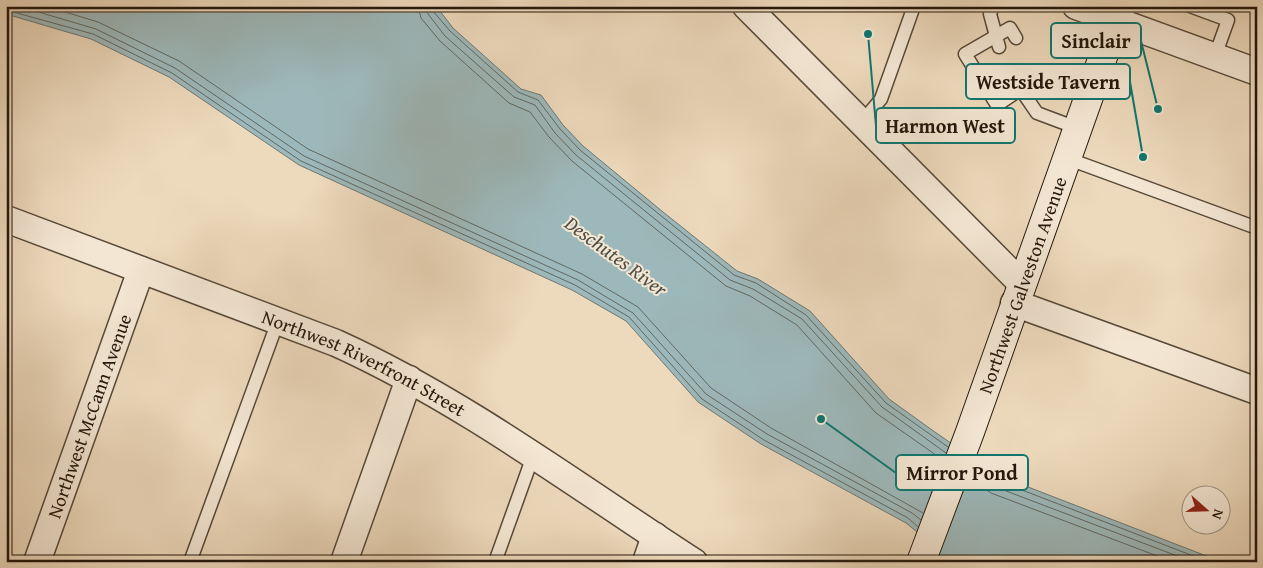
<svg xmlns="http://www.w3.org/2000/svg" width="1263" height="568" viewBox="0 0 1263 568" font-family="'Gentium Book Plus',serif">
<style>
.water{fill:#9db8ba;stroke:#6c7874}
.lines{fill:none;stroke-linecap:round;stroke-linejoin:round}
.shore{stroke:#606862;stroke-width:1}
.lane-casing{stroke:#564837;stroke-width:15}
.street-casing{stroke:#564837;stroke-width:29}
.secondary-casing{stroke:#23170b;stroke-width:30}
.lane{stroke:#f3e6d3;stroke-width:12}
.street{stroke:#f3e6d3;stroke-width:26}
.secondary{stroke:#f3e6d3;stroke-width:28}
.labels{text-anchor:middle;stroke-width:4;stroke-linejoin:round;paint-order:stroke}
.street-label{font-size:19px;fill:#23170b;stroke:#f3e6d3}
.water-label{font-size:20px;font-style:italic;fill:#4e4f48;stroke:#f3e6d3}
.leader{fill:none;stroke:#0f766e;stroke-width:2}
.callout-dot{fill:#0f766e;stroke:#f3e6d3;stroke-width:2}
.callout{fill:#f3e6d3;stroke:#0f766e;stroke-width:2}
.callout-label{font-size:20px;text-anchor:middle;font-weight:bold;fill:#23170b}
</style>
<rect width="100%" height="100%" fill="#edd9bc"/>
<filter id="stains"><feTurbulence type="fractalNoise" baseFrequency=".004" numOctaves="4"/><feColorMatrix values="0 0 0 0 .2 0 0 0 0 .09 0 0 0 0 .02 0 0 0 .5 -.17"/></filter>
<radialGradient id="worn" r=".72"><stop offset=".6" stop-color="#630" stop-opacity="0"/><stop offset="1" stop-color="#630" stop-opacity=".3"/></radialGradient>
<!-- water -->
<path class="water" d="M 6,6 L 436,6 L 453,28 L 521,89 L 541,95 L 563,125 L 583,146 L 663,212 L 737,271 L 758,279 L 810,311 L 889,399 L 932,430 L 997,475 L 1222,562 L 941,562 L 935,555 L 933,545 L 906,523 L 761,444 L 698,402 L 626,321 L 572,290 L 299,165 L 169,77 L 91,39 L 6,14 Z"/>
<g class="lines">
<!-- shore -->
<path class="shore" d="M 18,6 L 96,29 L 175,68 L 304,156 L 578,280 L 633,313 L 706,394 L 767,434 L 912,513 L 921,520
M 45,6 L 98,22 L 179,61 L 308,149 L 582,274 L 638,307 L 711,388 L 771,428 L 923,513
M 418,6 L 421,18 L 440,41 L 509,103 L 530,112 L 549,137 L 572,161 L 726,286 L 750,296 L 797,325 L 876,413 L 943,460
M 426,6 L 428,14 L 445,36 L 514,97 L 535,105 L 555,133 L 576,155 L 730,280 L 753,289 L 802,319 L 882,407 L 946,453
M 432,6 L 433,11 L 450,31 L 518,92 L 538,100 L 560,129 L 580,150 L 734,275 L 756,283 L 806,315 L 886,403 L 948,447
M 6,10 L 93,34 L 172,73 L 301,161 L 575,285 L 629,317 L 702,399 L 764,440 L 908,518 L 918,527
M 974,465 L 996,480 L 1209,562
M 971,471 L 993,486 L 1193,562
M 969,478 L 991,493 L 1173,562"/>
<defs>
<path id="lane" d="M 993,6 L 990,14 L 999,47
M 1190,6 L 1228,20 L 1215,56
M 1016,38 L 1010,28 L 965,54 L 997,105 L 1039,77 L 1036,74
M 1017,84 L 1037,113 L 1077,128
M 860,124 L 881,99 L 914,6
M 1066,158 L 1257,228
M 190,562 L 278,321
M 495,562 L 533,456"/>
<g id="street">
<path d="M 746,6 L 1021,283"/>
<path d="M 1076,6 L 1257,72"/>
<path id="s1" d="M 6,219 L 336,343 C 462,400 578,487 694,562"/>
<path d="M 1014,303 L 1257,391"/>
<path id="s2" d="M 37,562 L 141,270"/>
<path d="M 344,562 L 409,379"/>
<path d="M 646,562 L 655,536"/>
</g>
<g id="secondary">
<path id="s3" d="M 921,562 L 970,432 L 1121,6"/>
</g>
</defs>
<!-- lane casing -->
<use href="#lane" class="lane-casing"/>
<!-- street casing -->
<use href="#street" class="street-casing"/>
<!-- secondary casing -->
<use href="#secondary" class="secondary-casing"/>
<!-- lane -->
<use href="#lane" class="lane"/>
<!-- street -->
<use href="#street" class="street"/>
<!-- secondary -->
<use href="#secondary" class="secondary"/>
</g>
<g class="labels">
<!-- street labels -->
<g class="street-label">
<text dy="7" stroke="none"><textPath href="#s3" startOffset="295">Northwest Galveston Avenue</textPath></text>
<text dy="7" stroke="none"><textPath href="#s1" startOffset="386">Northwest Riverfront Street</textPath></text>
<text dy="7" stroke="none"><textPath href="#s2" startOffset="155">Northwest McCann Avenue</textPath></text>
</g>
<!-- water labels -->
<g class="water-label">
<text transform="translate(616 256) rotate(36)" y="7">Deschutes River</text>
</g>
</g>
<!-- callouts -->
<path class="leader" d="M1158 109L1141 41M1143 157L1130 82M868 34L876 126M821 419L896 473"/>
<g class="callout-dot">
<circle cx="1158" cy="109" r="5"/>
<circle cx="1143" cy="157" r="5"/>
<circle cx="868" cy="34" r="5"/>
<circle cx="821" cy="419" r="5"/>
</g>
<g class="callout">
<rect x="1051" y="23" width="90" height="35" rx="5"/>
<rect x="966" y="64" width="164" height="35" rx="5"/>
<rect x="876" y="108" width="139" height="35" rx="5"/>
<rect x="896" y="455" width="132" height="35" rx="5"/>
</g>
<g class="callout-label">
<text x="1096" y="48">Sinclair</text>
<text x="1048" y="89">Westside Tavern</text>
<text x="945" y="133">Harmon West</text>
<text x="962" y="480">Mirror Pond</text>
</g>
<!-- margin -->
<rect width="1263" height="568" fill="none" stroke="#edd9bc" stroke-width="25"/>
<rect x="8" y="8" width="1248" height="553" fill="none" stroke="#23170b" stroke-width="2.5"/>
<rect x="12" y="12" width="1238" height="543" fill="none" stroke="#23170b"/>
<!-- north arrow -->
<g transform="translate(1206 510) rotate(110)"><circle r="24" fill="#f3e6d3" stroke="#a09383"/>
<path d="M0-4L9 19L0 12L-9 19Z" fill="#8f2418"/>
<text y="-8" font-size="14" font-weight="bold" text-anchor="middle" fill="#23170b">N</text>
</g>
<rect width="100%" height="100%" filter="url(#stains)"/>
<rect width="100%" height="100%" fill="url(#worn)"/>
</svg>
